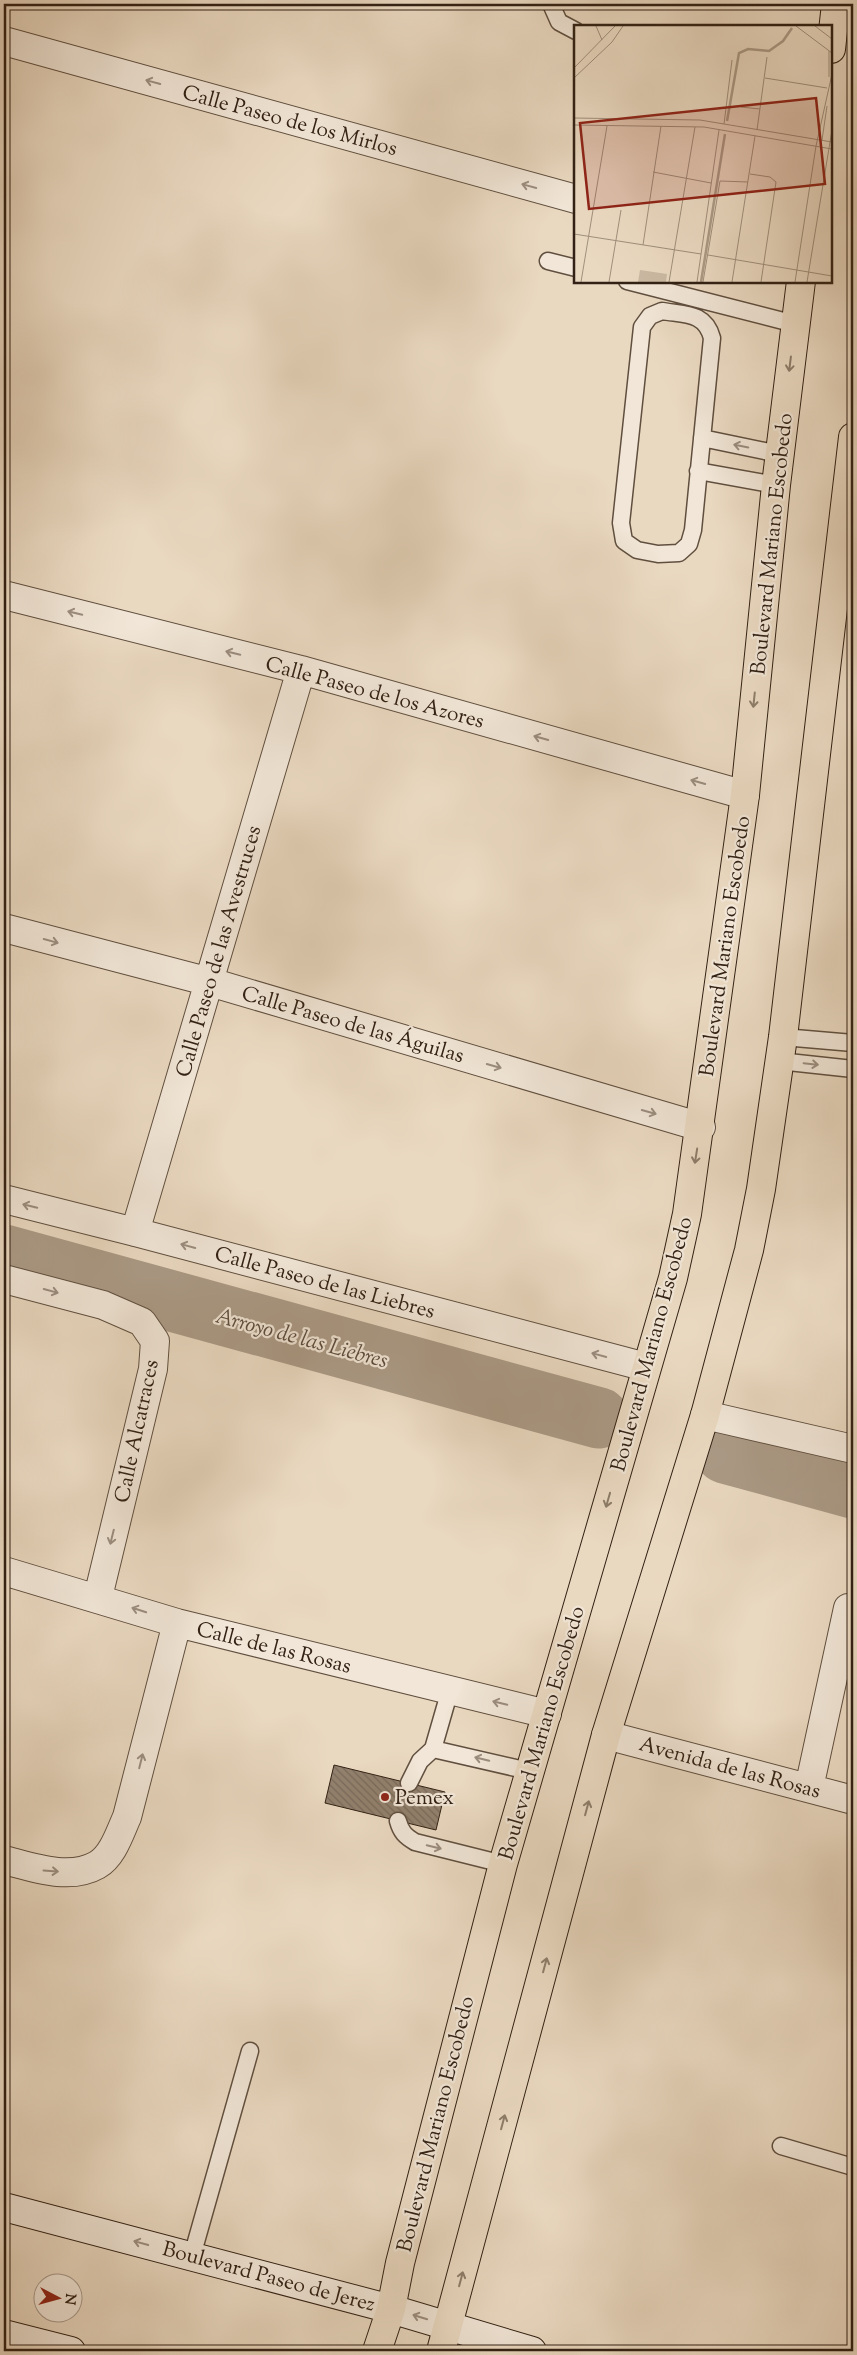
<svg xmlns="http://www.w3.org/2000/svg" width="857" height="2355" viewBox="0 0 857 2355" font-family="'Sorts Mill Goudy',serif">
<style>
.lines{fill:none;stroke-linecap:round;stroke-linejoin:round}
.river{stroke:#ab9a86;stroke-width:61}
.building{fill:url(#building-back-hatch);stroke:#322114}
.lane-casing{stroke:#604f3f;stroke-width:19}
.street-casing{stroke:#604f3f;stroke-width:30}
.secondary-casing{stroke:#322114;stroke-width:30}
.primary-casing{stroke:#322114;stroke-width:30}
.lane{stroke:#f1e6d7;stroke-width:16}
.street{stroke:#f1e6d7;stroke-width:28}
.secondary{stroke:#f1e6d7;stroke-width:28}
.primary{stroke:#ead9c1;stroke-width:28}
.oneway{stroke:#9b8d7f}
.oneway2{stroke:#8e7d6a}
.poi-dot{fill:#8f2418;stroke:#f1e6d7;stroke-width:2}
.labels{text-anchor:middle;stroke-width:4.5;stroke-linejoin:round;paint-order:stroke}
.street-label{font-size:21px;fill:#322114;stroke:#f1e6d7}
.poi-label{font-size:21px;fill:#322114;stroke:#f1e6d7;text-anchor:start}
.water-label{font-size:22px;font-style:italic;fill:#5c4b3c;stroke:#f1e6d7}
.inset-river{fill:none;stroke:#ab9a86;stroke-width:2.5}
.inset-road{fill:none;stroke:#a08f7c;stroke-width:1}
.view{fill:#8f2418;fill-opacity:0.15;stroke:#8f2418;stroke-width:2.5}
.inset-edge{fill:none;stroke:#322114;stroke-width:2.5}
</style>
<defs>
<pattern id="building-back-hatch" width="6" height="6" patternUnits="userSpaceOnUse" patternTransform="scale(1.25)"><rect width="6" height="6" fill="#92816e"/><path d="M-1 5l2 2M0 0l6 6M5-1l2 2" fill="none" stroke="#786959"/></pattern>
</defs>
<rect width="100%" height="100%" fill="#ead9c1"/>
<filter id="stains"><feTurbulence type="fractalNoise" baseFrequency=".004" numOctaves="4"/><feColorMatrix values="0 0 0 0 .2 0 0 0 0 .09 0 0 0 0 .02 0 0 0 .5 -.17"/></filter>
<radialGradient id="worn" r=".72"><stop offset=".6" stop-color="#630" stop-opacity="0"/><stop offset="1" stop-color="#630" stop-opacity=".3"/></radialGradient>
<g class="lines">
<!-- river -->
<path class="river" d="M 4,1255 L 599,1418
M 725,1453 L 853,1488"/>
</g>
<!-- building -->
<path class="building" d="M 334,1765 L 445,1792 L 436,1830 L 325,1803 Z"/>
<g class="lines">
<defs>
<path id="lane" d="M 551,4 L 559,22 L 576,31
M 548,261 L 576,268
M 627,281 L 795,324
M 662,311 C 685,315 705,312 712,338 L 693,530 L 689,544 L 679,553 L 658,554 L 637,550 L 624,541 L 621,523 L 642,327 L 650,316 Z
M 702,438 L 779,454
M 698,471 L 776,485
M 783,1037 L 853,1043
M 779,1061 L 853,1069
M 433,1749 L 450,1690
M 409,1783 L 420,1761 L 433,1749 L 529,1771
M 398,1821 C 401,1832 405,1836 415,1842 L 503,1864
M 781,2146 L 853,2167
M 192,2256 L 250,2051"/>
<path id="street" d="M 4,41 L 576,199
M 4,595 L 301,670 L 745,795
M 4,928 L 210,982 L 701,1127
M 4,1199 L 135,1232 L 646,1367
M 135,1232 L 301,670
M 4,1279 L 103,1305 L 142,1322 L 155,1341 L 153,1369 L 98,1597
M 705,1415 L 853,1449
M 4,1571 L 177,1623 L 547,1714
M 606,1735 L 853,1800
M 809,1788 L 848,1608
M 4,1860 C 32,1867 69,1881 97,1865 C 113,1856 120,1832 127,1817 L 177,1623"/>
<path id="secondary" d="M 4,2207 L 391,2309 L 532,2351
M 4,2334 L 71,2351"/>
<path id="primary" d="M 831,49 L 836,4
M 377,2351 L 391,2309 L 400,2263 L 503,1864 L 673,1278 L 687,1214 L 745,795 L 776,485 L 801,281
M 441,2351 L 606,1735 L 705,1415 L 749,1250 L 761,1189 L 783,1037 L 853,437"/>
</defs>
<!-- lane casing -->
<use href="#lane" class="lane-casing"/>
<!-- street casing -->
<use href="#street" class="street-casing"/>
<!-- secondary casing -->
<use href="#secondary" class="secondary-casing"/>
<!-- primary casing -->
<use href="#primary" class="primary-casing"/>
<!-- lane -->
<use href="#lane" class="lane"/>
<!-- street -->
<use href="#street" class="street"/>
<!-- secondary -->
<use href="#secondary" class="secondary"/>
<!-- primary -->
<use href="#primary" class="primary"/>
</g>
<!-- one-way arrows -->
<defs><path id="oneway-shaft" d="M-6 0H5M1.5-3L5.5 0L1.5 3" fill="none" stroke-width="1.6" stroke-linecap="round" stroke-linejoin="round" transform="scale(1.25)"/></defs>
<g class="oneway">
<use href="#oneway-shaft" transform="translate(153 82) rotate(-165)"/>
<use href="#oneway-shaft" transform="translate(529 186) rotate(-165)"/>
<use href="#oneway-shaft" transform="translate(741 446) rotate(-169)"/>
<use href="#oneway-shaft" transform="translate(75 613) rotate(-166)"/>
<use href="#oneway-shaft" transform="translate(233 653) rotate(-166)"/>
<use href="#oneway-shaft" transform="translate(541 738) rotate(-164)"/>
<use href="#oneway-shaft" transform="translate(698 782) rotate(-164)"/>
<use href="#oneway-shaft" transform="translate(51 941) rotate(15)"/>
<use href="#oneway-shaft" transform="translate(811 1064) rotate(6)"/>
<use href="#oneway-shaft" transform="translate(494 1066) rotate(16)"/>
<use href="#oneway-shaft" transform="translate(649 1112) rotate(16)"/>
<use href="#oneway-shaft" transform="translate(30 1206) rotate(-166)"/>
<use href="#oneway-shaft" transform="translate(188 1246) rotate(-165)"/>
<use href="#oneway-shaft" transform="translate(51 1291) rotate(15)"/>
<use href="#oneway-shaft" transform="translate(599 1355) rotate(-165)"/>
<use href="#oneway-shaft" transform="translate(112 1537) rotate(104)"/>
<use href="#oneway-shaft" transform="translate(139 1610) rotate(-162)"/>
<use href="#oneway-shaft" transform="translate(500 1703) rotate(-166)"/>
<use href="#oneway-shaft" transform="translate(482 1759) rotate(-166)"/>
<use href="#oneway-shaft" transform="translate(141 1761) rotate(-76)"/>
<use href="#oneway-shaft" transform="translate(434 1847) rotate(14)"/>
<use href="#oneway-shaft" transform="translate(51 1871) rotate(4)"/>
<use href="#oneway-shaft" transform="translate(141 2243) rotate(-165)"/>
<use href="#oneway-shaft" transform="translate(420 2317) rotate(-163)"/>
</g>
<g class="oneway2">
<use href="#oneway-shaft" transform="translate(790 364) rotate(97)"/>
<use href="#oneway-shaft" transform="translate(754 700) rotate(96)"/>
<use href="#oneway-shaft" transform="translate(696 1156) rotate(99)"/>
<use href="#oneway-shaft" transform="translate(608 1500) rotate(106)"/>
<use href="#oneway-shaft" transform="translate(587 1808) rotate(-75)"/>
<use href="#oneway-shaft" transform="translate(545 1965) rotate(-75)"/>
<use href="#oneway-shaft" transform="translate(503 2122) rotate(-75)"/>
<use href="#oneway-shaft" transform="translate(461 2279) rotate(-75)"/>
</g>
<!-- markers -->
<circle class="poi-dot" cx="385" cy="1797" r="5"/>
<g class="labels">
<!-- street labels -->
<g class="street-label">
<text transform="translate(290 120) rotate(15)" y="7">Calle Paseo de los Mirlos</text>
<text transform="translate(771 544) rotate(-84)" y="7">Boulevard Mariano Escobedo</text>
<text transform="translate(375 692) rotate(15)" y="7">Calle Paseo de los Azores</text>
<text transform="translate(724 946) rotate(-82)" y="7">Boulevard Mariano Escobedo</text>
<text transform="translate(218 951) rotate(-74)" y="7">Calle Paseo de las Avestruces</text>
<text transform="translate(353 1024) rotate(16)" y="7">Calle Paseo de las Águilas</text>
<text transform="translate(325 1282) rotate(15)" y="7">Calle Paseo de las Liebres</text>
<text transform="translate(651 1344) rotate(-75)" y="7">Boulevard Mariano Escobedo</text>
<text transform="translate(136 1431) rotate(-78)" y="7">Calle Alcatraces</text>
<text transform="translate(274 1647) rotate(14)" y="7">Calle de las Rosas</text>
<text transform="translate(541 1733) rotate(-74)" y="7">Boulevard Mariano Escobedo</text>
<text transform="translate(730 1767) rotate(15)" y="7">Avenida de las Rosas</text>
<text transform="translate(435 2124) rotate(-76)" y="7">Boulevard Mariano Escobedo</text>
<text transform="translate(269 2276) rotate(15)" y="7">Boulevard Paseo de Jerez</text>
</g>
<!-- poi labels -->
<g class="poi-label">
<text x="395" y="1804">Pemex</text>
</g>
<!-- water labels -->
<g class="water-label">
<text transform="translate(302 1337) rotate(15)" y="8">Arroyo de las Liebres</text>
</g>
</g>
<!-- overview -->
<g transform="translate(574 25)">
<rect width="258" height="258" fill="#ead9c1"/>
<path d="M 66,245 L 93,249 L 92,257 L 64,257 Z" fill="#cbbaa4"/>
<path class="inset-river" d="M 153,96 L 165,28 L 174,24 L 195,26 L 209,16 L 218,3M 127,257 L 151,109"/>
<path class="inset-road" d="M 22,1 L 28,15M 222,1 L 258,28M 241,1 L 258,14M 255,26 L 255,52M 0,43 L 41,1M 0,53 L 38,17 L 49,1M 191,53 L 253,63M 167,82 L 186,84M 0,93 L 126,95 L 258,117M 150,99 L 158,35M 0,100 L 130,102 L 258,124M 183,105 L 193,32M 248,115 L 253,81M 79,147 L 137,158M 176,149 L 196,152 L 202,157 L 187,257M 0,209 L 127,229M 69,220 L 87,101M 134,230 L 258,251M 7,257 L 33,101M 35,257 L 47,185M 95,257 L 121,102M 123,257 L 145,105M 129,257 L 146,156 L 174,157M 158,257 L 181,111M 221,257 L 242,121 L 258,49M 233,257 L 258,105"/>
<path class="view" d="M 242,73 L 251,159 L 15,184 L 6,98 Z"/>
<rect width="258" height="258" class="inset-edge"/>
</g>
<!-- margin -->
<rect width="857" height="2355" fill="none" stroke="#ead9c1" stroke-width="20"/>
<rect x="5" y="5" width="847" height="2345" fill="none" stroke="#322114" stroke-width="2.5"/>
<rect x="10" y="10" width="837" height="2335" fill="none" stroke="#322114"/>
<!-- north arrow -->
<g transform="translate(58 2298) rotate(96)"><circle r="24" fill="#f1e6d7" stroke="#a59789"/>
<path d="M0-4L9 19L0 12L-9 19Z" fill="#8f2418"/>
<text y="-8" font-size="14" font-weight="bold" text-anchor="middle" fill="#322114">N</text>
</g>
<rect width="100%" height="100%" filter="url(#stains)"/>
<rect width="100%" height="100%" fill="url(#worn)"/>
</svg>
